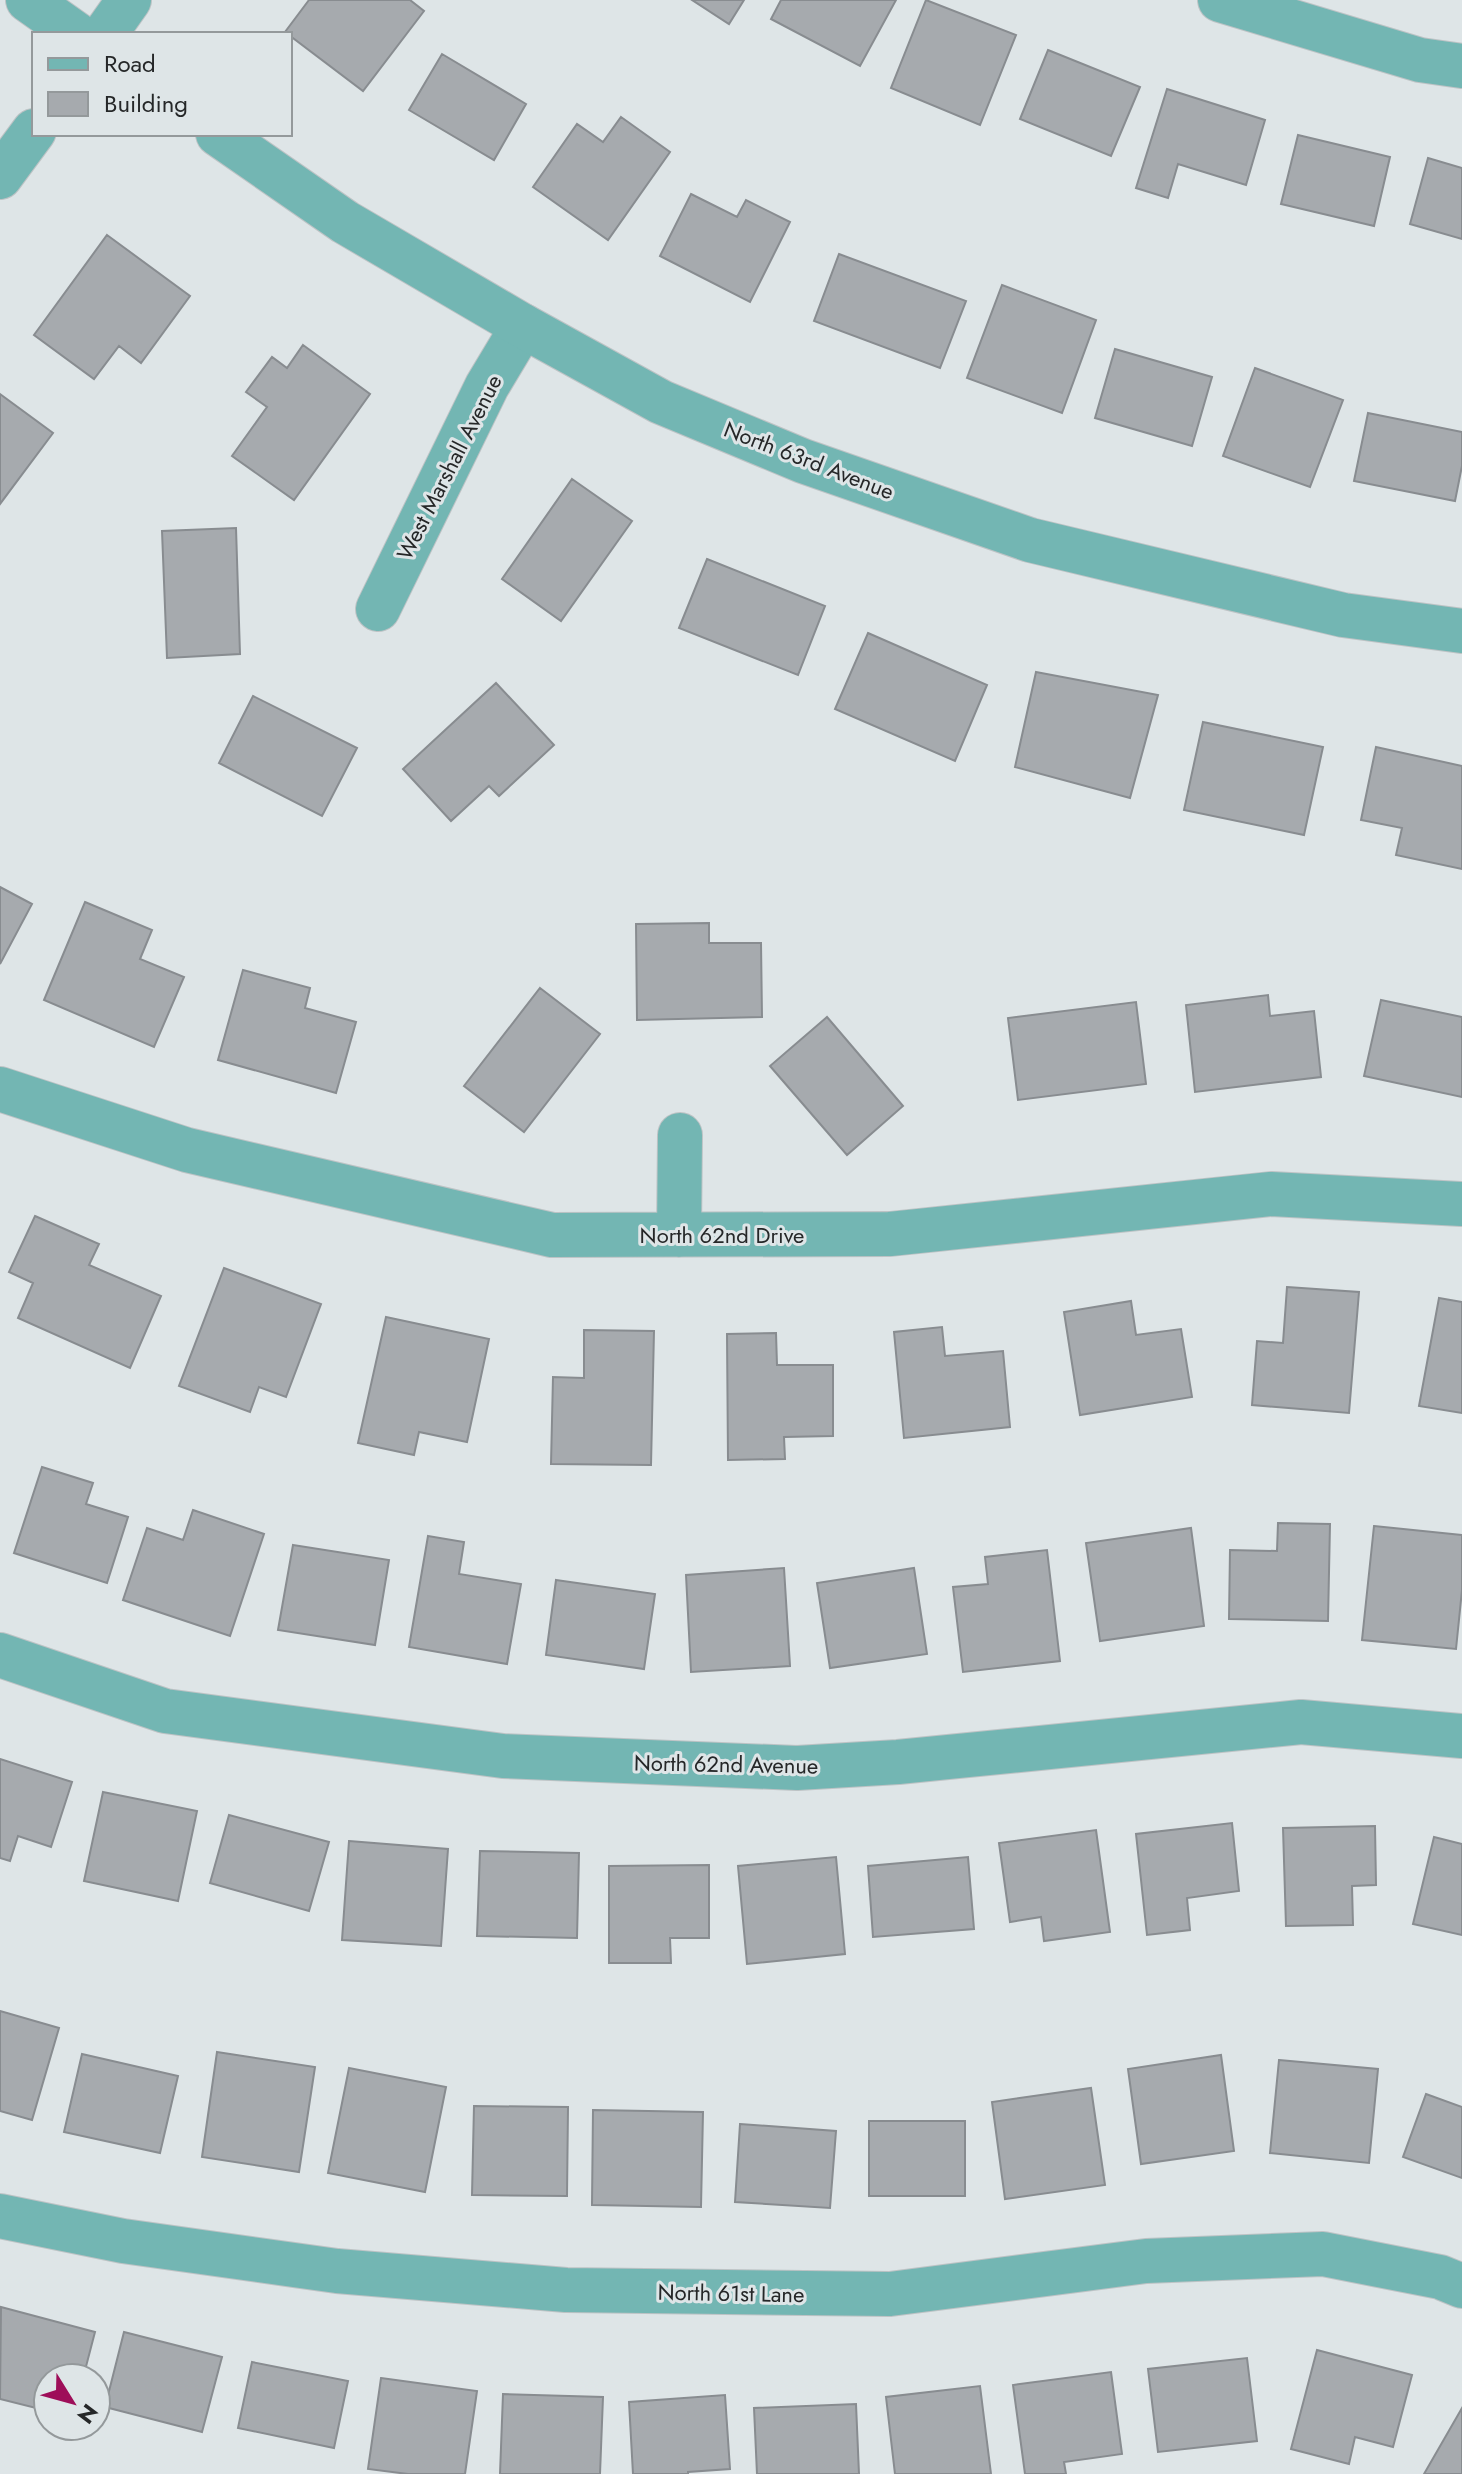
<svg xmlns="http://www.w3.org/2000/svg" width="1462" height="2474" viewBox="0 0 1462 2474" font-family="Jost,sans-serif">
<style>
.building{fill:#a6aaae;stroke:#888c90;stroke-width:2}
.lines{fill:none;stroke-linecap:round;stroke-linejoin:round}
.minor-casing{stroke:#bdc3c5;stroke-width:46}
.tertiary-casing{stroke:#bdc3c5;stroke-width:46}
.minor{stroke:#73b6b3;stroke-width:44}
.tertiary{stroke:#73b6b3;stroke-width:44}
.labels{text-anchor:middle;stroke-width:6;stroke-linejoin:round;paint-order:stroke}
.street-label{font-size:22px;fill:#252728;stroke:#dee5e7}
</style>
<rect width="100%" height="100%" fill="#dee5e7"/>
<!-- building -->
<path class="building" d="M 309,0 L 410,0 L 424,11 L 363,91 L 285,32 Z
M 692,0 L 744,0 L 729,24 Z
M 781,0 L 896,0 L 860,66 L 771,19 Z
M 926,0 L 1016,35 L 980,125 L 891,88 Z
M 1048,50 L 1140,87 L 1111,156 L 1020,119 Z
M 442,54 L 526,104 L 494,160 L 409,110 Z
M 1167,89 L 1265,120 L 1246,185 L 1178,164 L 1168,198 L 1136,188 Z
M 621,117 L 670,152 L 608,240 L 533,187 L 577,124 L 603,142 Z
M 1298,135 L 1390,157 L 1374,226 L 1281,204 Z
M 1428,158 L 1462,168 L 1462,239 L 1410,224 Z
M 691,194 L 737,217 L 746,200 L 790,222 L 750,302 L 660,256 Z
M 107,235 L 190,296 L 141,363 L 119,346 L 94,379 L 34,335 Z
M 839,254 L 966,301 L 940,368 L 814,321 Z
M 1002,285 L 1096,320 L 1062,413 L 967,378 Z
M 303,345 L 370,394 L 294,500 L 232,456 L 267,407 L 246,392 L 272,357 L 287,368 Z
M 1115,349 L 1212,377 L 1192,446 L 1095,418 Z
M 1255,368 L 1343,400 L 1310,487 L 1223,456 Z
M 0,394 L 53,433 L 0,504 Z
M 1368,413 L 1462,432 L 1462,466 L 1455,501 L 1354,481 Z
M 572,479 L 632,521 L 561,621 L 502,579 Z
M 236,528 L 240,654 L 167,658 L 162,531 Z
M 707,559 L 825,606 L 798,675 L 679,628 Z
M 868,633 L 987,685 L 955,761 L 835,709 Z
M 1036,672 L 1158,695 L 1130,798 L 1015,767 Z
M 496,683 L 554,745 L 499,796 L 489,786 L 451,821 L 403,769 Z
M 253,696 L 357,748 L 322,816 L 219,763 Z
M 1203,722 L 1323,747 L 1304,835 L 1184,810 Z
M 1376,747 L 1462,766 L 1462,869 L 1396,855 L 1402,828 L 1361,820 Z
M 0,887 L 32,904 L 0,964 Z
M 85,902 L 152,930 L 140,959 L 184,977 L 154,1047 L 44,1000 Z
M 709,923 L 709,943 L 761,943 L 762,1017 L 637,1020 L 636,924 Z
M 243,970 L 310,988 L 305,1008 L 356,1022 L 336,1093 L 218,1060 Z
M 540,988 L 600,1034 L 524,1132 L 464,1086 Z
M 1268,995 L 1270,1016 L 1314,1011 L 1321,1077 L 1195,1092 L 1186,1005 Z
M 1381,1000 L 1462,1017 L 1462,1097 L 1364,1076 Z
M 1136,1002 L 1146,1084 L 1018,1100 L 1008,1018 Z
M 827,1017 L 903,1106 L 847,1155 L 770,1066 Z
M 35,1216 L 99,1244 L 89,1265 L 161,1296 L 130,1368 L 18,1318 L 33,1283 L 9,1272 Z
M 224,1268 L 321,1304 L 286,1397 L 259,1387 L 250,1412 L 179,1386 Z
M 1287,1287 L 1359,1292 L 1349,1413 L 1252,1405 L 1257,1341 L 1283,1343 Z
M 1439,1298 L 1462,1302 L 1462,1413 L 1419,1406 Z
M 1131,1301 L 1136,1335 L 1181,1329 L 1192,1397 L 1080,1415 L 1064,1312 Z
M 386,1317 L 489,1339 L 467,1442 L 419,1432 L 414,1455 L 358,1443 Z
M 942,1327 L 945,1356 L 1003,1351 L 1010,1427 L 904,1438 L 894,1332 Z
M 584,1330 L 654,1331 L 651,1465 L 551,1464 L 553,1377 L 584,1378 Z
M 776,1333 L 777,1365 L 833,1365 L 833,1436 L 784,1437 L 785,1459 L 728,1460 L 727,1334 Z
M 42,1467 L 93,1483 L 86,1504 L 128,1517 L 107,1583 L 14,1553 Z
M 193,1510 L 264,1534 L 230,1636 L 123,1600 L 147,1528 L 183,1540 Z
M 1278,1523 L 1330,1524 L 1328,1621 L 1229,1619 L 1230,1550 L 1277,1551 Z
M 1374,1526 L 1462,1535 L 1462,1590 L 1456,1649 L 1362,1640 Z
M 1191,1528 L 1204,1626 L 1100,1641 L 1086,1543 Z
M 428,1536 L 464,1542 L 459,1574 L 521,1584 L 507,1664 L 409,1647 Z
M 293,1545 L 389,1560 L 375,1645 L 278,1630 Z
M 1047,1550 L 1060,1661 L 963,1672 L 953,1587 L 988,1584 L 985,1557 Z
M 784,1568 L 790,1666 L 691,1672 L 686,1575 Z
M 914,1568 L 927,1654 L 830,1668 L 817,1583 Z
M 556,1580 L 655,1594 L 644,1669 L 546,1655 Z
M 0,1759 L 72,1782 L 51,1847 L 18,1836 L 10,1861 L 0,1858 Z
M 103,1792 L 197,1811 L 178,1901 L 84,1881 Z
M 229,1815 L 329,1842 L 309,1911 L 210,1883 Z
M 1232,1823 L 1239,1891 L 1187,1898 L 1190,1930 L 1147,1935 L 1136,1834 Z
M 1375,1826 L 1376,1885 L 1352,1886 L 1353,1925 L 1286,1926 L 1283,1828 Z
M 1096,1830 L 1110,1932 L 1044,1941 L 1041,1917 L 1010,1922 L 999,1843 Z
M 1434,1837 L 1462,1844 L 1462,1935 L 1413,1924 Z
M 349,1841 L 448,1849 L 441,1946 L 342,1940 Z
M 480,1851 L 579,1853 L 577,1938 L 477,1936 Z
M 836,1857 L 845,1954 L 747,1964 L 738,1866 Z
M 968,1857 L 974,1929 L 873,1937 L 868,1866 Z
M 709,1865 L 709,1938 L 670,1938 L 671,1963 L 609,1963 L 609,1866 Z
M 0,2011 L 59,2028 L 32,2120 L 0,2111 Z
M 217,2052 L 315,2067 L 299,2172 L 202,2157 Z
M 82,2054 L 178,2076 L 160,2153 L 64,2132 Z
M 1221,2055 L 1234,2151 L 1141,2164 L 1128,2069 Z
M 1279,2060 L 1378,2069 L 1369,2163 L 1270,2153 Z
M 349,2068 L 446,2087 L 425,2192 L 328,2173 Z
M 1091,2088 L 1105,2185 L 1005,2199 L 992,2102 Z
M 1426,2094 L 1462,2107 L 1462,2178 L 1403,2157 Z
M 474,2106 L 568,2107 L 567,2196 L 472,2195 Z
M 593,2110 L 703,2112 L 701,2207 L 592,2205 Z
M 869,2121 L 965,2121 L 965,2196 L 869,2196 Z
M 740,2124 L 836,2131 L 830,2208 L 735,2202 Z
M 1,2307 L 95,2332 L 83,2378 L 48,2378 L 48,2411 L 0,2399 Z
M 124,2332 L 222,2357 L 202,2432 L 105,2407 Z
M 1317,2350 L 1412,2375 L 1393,2447 L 1355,2437 L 1349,2464 L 1291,2449 Z
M 1247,2358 L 1257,2441 L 1158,2452 L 1148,2369 Z
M 252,2362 L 348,2381 L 334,2448 L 238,2428 Z
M 1111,2372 L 1122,2454 L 1064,2462 L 1066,2474 L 1025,2474 L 1013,2385 Z
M 381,2378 L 477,2391 L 465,2474 L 408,2474 L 368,2469 Z
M 980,2386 L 991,2474 L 895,2474 L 886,2397 Z
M 503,2394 L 603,2397 L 600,2474 L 500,2474 Z
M 725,2395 L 730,2469 L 688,2472 L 688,2474 L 633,2474 L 629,2402 Z
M 856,2404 L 859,2474 L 757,2474 L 754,2408 Z
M 1462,2408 L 1462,2474 L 1424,2474 Z"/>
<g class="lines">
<defs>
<path id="minor" d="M 1220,0 L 1420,60 L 1462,66
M 378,609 L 487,386 L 523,326
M 0,1089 L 187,1150 L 552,1235 L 890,1234 L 1271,1194 L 1462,1204
M 679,1235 L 680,1135
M 0,1655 L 165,1711 L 503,1756 L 797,1768 L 898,1762 L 1301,1722 L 1462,1736
M 0,2216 L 123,2241 L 337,2271 L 566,2290 L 890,2294 L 1146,2261 L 1323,2254 L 1440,2277 L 1462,2286"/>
<path id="tertiary" d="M 28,0 L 76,34
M 105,34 L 129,0
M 218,134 L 345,222 L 523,326 L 661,402 L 803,461 L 1030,540 L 1343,615 L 1462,631
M 0,177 L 34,131"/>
</defs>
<!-- minor casing -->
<use href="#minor" class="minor-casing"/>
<!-- tertiary casing -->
<use href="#tertiary" class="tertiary-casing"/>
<!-- minor -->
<use href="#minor" class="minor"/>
<!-- tertiary -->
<use href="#tertiary" class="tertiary"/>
</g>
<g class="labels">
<!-- street labels -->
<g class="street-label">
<text transform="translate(809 460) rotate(21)" y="8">North 63rd Avenue</text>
<text transform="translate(449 467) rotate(-63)" y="8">West Marshall Avenue</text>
<text x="722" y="1243">North 62nd Drive</text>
<text transform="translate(726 1764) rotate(1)" y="8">North 62nd Avenue</text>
<text transform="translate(731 2293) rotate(1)" y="8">North 61st Lane</text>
</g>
</g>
<!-- legend -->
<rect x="32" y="32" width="260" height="104" fill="#dee5e7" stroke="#94999b" stroke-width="2"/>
<rect x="48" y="58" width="40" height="12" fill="#73b6b3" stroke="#94999b" stroke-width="2"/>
<text x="104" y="72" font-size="24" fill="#252728">Road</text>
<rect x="48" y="92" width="40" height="24" fill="#a6aaae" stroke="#94999b" stroke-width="2"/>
<text x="104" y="112" font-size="24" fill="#252728">Building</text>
<!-- north arrow -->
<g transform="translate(72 2402) rotate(127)"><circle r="38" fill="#dee5e7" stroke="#94999b" stroke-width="2"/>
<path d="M0-6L14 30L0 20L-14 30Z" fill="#9e0e59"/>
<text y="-12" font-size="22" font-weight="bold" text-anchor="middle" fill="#252728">N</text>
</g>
</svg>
